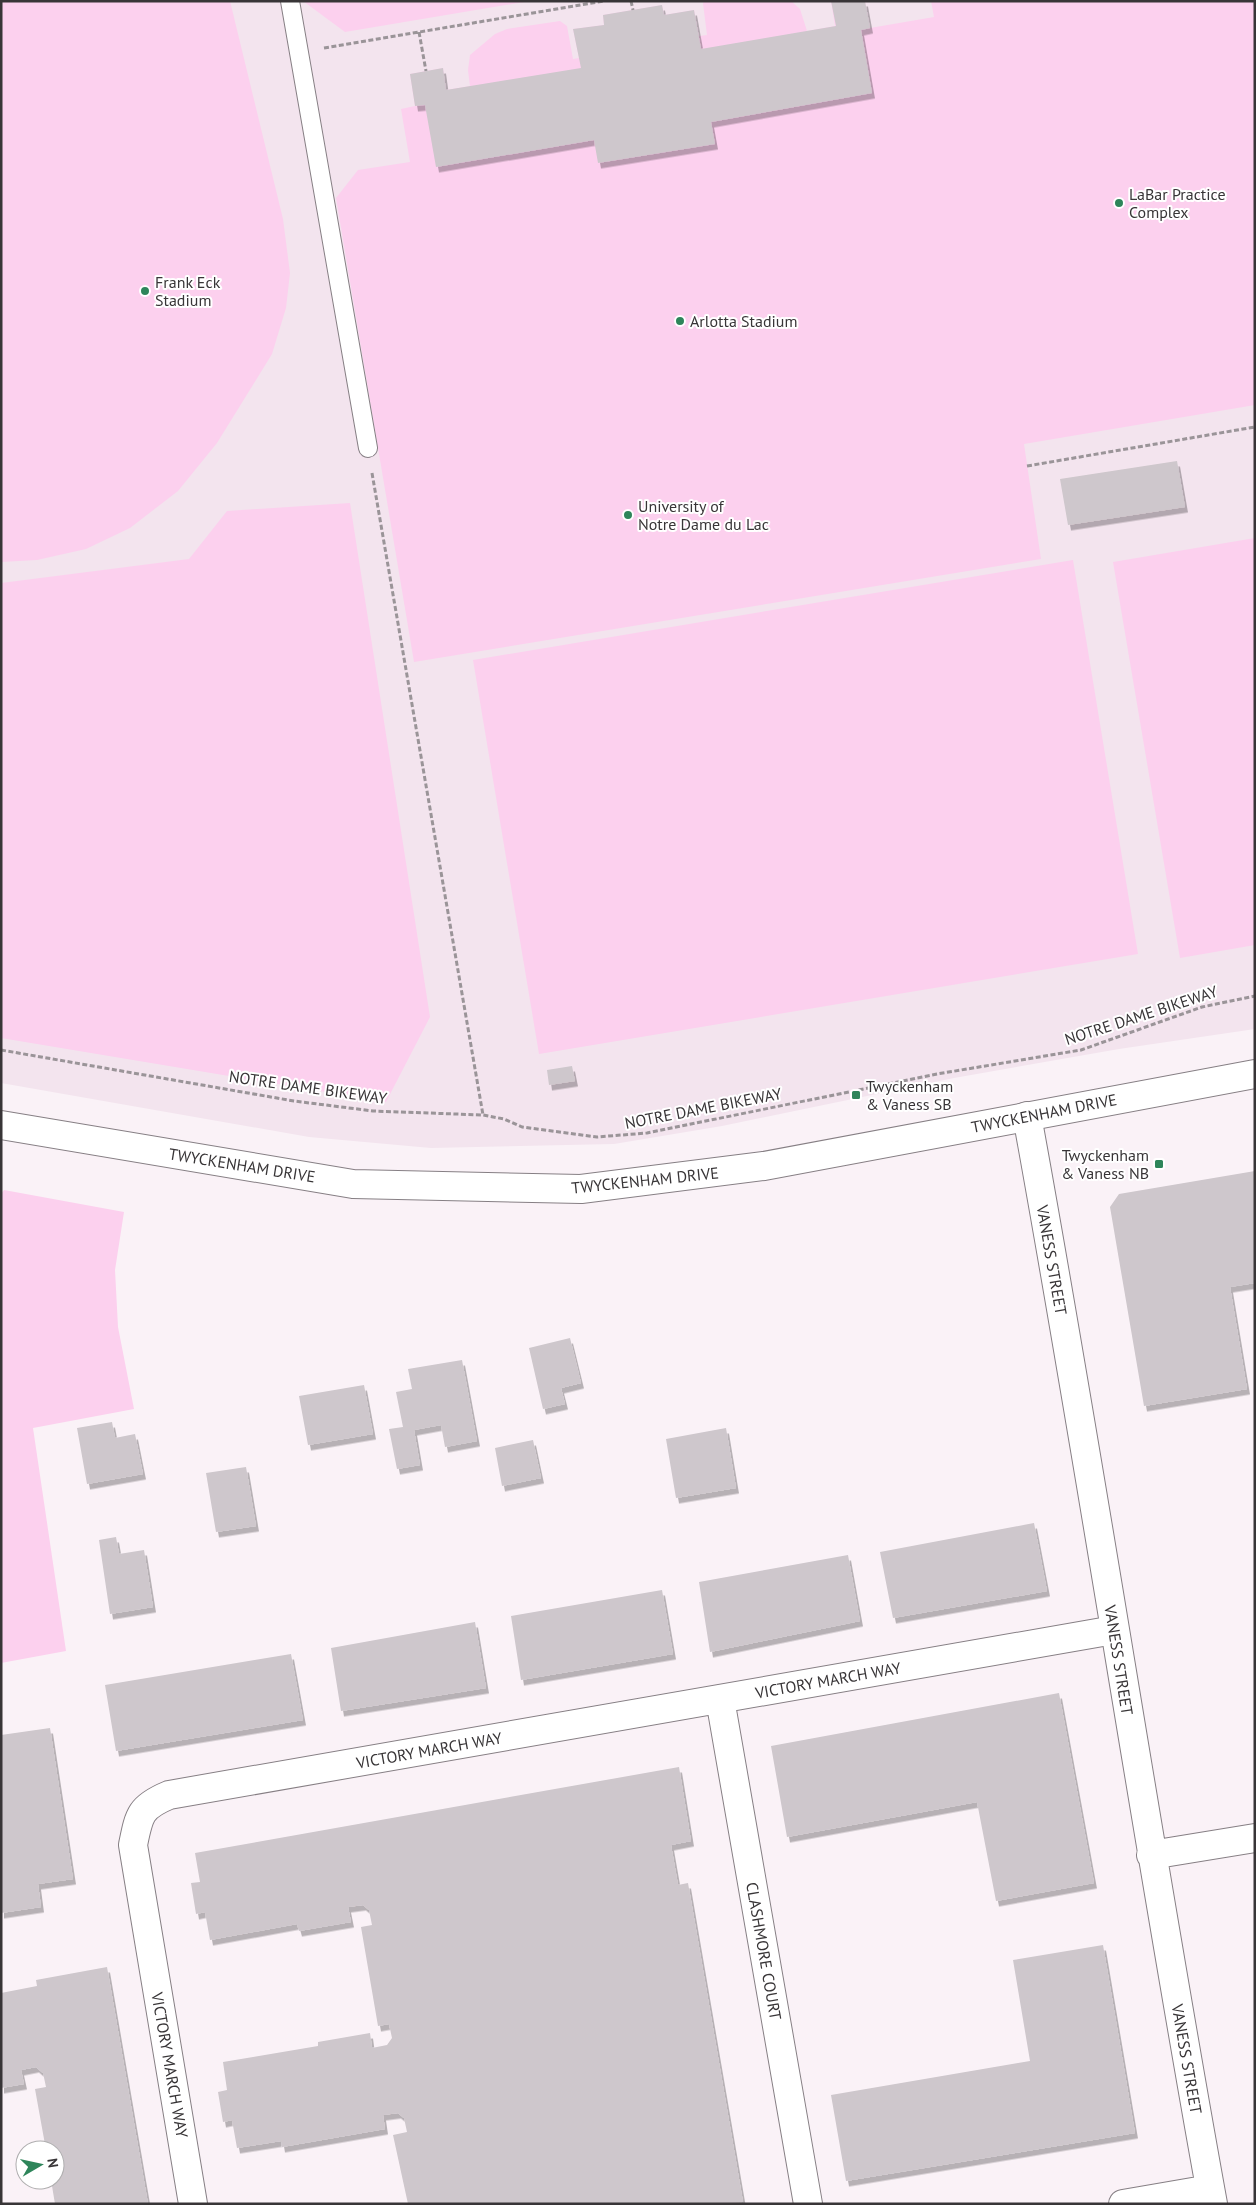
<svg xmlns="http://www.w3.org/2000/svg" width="1256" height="2205" viewBox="0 0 1256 2205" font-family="'PT Sans',sans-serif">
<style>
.built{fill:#f3e4ee}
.green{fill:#fcd0ee}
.building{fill:#cec7cc;filter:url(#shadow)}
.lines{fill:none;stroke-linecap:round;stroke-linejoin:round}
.lane-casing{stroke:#867f84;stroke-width:20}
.street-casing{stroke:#867f84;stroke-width:30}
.secondary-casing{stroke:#867f84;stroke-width:30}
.path{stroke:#9a9498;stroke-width:3;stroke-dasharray:5 2.5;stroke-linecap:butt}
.lane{stroke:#fff;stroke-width:18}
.street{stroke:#fff;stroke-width:28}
.secondary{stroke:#fff;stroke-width:28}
.poi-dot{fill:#2e855a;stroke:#fff;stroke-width:2}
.labels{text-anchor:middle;stroke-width:4;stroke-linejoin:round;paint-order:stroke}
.poi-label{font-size:16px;fill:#383537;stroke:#fff;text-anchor:start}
.street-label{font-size:16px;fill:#383537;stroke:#fff}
</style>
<defs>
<filter id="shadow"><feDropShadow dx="3" dy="5.5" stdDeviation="0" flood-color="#0004"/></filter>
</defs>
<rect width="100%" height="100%" fill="#faf2f7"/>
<!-- built -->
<path class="built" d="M 1,1 L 1255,1 L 1255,1029 L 1119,1049 L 954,1078 L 722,1126 L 614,1144 L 431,1148 L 309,1137 L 1,1083 Z"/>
<!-- green -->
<path class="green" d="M 1,1 L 230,1 L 283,219 L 290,273 L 286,308 L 272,354 L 217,443 L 178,491 L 130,528 L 86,549 L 37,560 L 1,562 Z
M 303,1 L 530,1 L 345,32 Z
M 705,1 L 791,1 L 800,9 L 807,31 L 835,26 L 831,1 L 865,1 L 870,28 L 934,17 L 931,1 L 1255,1 L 1255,405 L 1024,444 L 1041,559 L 414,662 L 336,198 L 358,170 L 410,162 L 401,109 L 415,106 L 410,74 L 443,68 L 446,90 L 470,86 L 468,70 L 470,55 L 495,34 L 507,29 L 560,21 L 567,26 L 573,59 L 579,58 L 573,29 L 604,25 L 603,15 L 662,5 L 664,15 L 694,10 L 699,36 L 707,35 L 703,3 Z
M 350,503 L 430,1017 L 386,1102 L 1,1038 L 1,583 L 189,559 L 227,511 Z
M 1255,538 L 1255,945 L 1180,958 L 1113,562 Z
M 1073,560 L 1138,954 L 539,1054 L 473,660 Z
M 4,1190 L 124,1212 L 115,1270 L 118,1327 L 134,1409 L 33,1428 L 66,1651 L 1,1663 L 1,1194 Z"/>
<!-- building -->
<path class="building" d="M 831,1 L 865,1 L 870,28 L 861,30 L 872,93 L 711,122 L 715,144 L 598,163 L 594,140 L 436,167 L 425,105 L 415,106 L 410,74 L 443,68 L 446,90 L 581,68 L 573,29 L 604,25 L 603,15 L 662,5 L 664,15 L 694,10 L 701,49 L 836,26 Z
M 1177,461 L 1185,507 L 1068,525 L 1060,479 Z
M 572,1066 L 575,1081 L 549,1085 L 547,1070 Z
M 1255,1171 L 1255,1283 L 1230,1287 L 1247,1389 L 1144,1406 L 1110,1207 L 1119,1194 Z
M 570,1338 L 581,1383 L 561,1388 L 565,1404 L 543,1409 L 529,1348 Z
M 462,1360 L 477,1441 L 445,1447 L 441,1425 L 414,1430 L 420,1465 L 397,1469 L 389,1429 L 403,1427 L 396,1392 L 412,1389 L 408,1369 Z
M 364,1385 L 373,1434 L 308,1445 L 299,1396 Z
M 112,1422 L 115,1438 L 135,1434 L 143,1474 L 87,1484 L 77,1428 Z
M 726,1428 L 736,1488 L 676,1498 L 666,1439 Z
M 533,1440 L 541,1478 L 502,1486 L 495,1448 Z
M 246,1467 L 256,1526 L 216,1532 L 206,1473 Z
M 1034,1523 L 1047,1591 L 893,1618 L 880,1552 Z
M 116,1537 L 119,1554 L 144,1550 L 153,1607 L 110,1614 L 99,1540 Z
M 848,1555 L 860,1621 L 710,1652 L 699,1582 Z
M 662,1590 L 673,1654 L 521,1680 L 511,1616 Z
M 475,1622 L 486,1688 L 341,1711 L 331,1648 Z
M 291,1654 L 303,1720 L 116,1751 L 105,1685 Z
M 1059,1693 L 1094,1883 L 996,1901 L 977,1802 L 787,1837 L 771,1746 Z
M 50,1728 L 73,1879 L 38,1884 L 41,1907 L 1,1913 L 1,1735 Z
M 679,1767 L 691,1841 L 671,1845 L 678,1885 L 688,1883 L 743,2202 L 408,2204 L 393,2135 L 407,2132 L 404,2118 L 398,2113 L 383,2115 L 385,2129 L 282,2147 L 281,2141 L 237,2148 L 232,2120 L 223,2122 L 218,2092 L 227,2090 L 223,2062 L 318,2046 L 318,2042 L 370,2033 L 372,2048 L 387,2045 L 392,2038 L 389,2024 L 378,2026 L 361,1927 L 372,1925 L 369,1910 L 363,1905 L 348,1907 L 351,1922 L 299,1931 L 297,1924 L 210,1940 L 205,1912 L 196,1914 L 191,1883 L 200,1882 L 195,1853 Z
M 1103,1945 L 1135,2133 L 846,2181 L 831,2095 L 1030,2061 L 1013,1960 Z
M 107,1967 L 148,2204 L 55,2204 L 51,2180 L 55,2180 L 55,2150 L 46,2150 L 35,2089 L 46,2087 L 43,2073 L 36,2067 L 21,2070 L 24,2084 L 1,2088 L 1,1993 L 37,1986 L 36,1980 Z"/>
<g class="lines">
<defs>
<path id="lane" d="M 290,1 L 368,448"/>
<path id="street" d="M 1027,1116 C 1093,1477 1147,1842 1213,2204
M 720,1699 L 808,2204
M 1151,1855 L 1255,1838
M 193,2204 L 133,1845 C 139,1815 140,1807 169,1795 L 1114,1630
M 1123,2204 L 1210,2189"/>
<path id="secondary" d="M 1,1125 L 353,1184 L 581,1189 L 764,1166 L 1255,1074"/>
</defs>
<!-- lane casing -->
<use href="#lane" class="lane-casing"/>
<!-- street casing -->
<use href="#street" class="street-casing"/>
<!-- secondary casing -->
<use href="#secondary" class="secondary-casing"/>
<!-- path -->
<path class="path" d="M 631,1 L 633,10
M 419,32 L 426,71
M 324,48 L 604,1
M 1027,466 L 1255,427
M 372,473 L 483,1115
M 1,1050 L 294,1101 L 373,1111 L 483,1115 L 504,1119 L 522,1127 L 597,1137 L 647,1133 L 937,1074 L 1081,1050 L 1202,1007 L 1255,996"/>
<!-- lane -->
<use href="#lane" class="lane"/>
<!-- street -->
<use href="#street" class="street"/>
<!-- secondary -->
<use href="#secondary" class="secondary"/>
</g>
<!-- markers -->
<g class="poi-dot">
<circle cx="1119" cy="203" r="5"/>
<circle cx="145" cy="291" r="5"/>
<circle cx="680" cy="321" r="5"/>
<circle cx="628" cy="515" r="5"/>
<rect x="851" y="1090" width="10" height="10" rx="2.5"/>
<rect x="1154" y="1159" width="10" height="10" rx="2.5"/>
</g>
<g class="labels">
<!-- poi labels -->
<g class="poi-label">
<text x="1129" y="200">LaBar Practice<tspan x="1129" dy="18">Complex</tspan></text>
<text x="155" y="288">Frank Eck<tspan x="155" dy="18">Stadium</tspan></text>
<text x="690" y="327">Arlotta Stadium</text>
<text x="638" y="512">University of<tspan x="638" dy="18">Notre Dame du Lac</tspan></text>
<text x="866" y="1092">Twyckenham<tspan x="866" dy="18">&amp; Vaness SB</tspan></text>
<text x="1149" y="1161" text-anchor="end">Twyckenham<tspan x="1149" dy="18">&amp; Vaness NB</tspan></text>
</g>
<!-- street labels -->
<g class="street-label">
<text transform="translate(1141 1015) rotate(-18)" y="6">NOTRE DAME BIKEWAY</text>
<text transform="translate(308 1087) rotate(8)" y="6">NOTRE DAME BIKEWAY</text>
<text transform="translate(703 1108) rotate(-11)" y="6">NOTRE DAME BIKEWAY</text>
<text transform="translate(1044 1113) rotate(-11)" y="6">TWYCKENHAM DRIVE</text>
<text transform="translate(242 1165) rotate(9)" y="6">TWYCKENHAM DRIVE</text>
<text transform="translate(645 1180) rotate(-6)" y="6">TWYCKENHAM DRIVE</text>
<text transform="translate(1052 1260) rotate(80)" y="6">VANESS STREET</text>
<text transform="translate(1119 1660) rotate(81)" y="6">VANESS STREET</text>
<text transform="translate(828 1680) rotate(-10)" y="6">VICTORY MARCH WAY</text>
<text transform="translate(429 1750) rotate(-10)" y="6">VICTORY MARCH WAY</text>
<text transform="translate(764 1951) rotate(80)" y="6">CLASHMORE COURT</text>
<text transform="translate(1187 2059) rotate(80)" y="6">VANESS STREET</text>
<text transform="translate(170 2065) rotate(80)" y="6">VICTORY MARCH WAY</text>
</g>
</g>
<!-- border -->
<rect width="1256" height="2205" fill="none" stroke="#383537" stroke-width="5"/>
<!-- north arrow -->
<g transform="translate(40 2165) rotate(81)"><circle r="24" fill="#ffffff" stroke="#afaeaf"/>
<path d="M0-4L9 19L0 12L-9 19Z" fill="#2e855a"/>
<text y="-8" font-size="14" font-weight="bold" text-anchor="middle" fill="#383537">N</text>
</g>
</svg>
